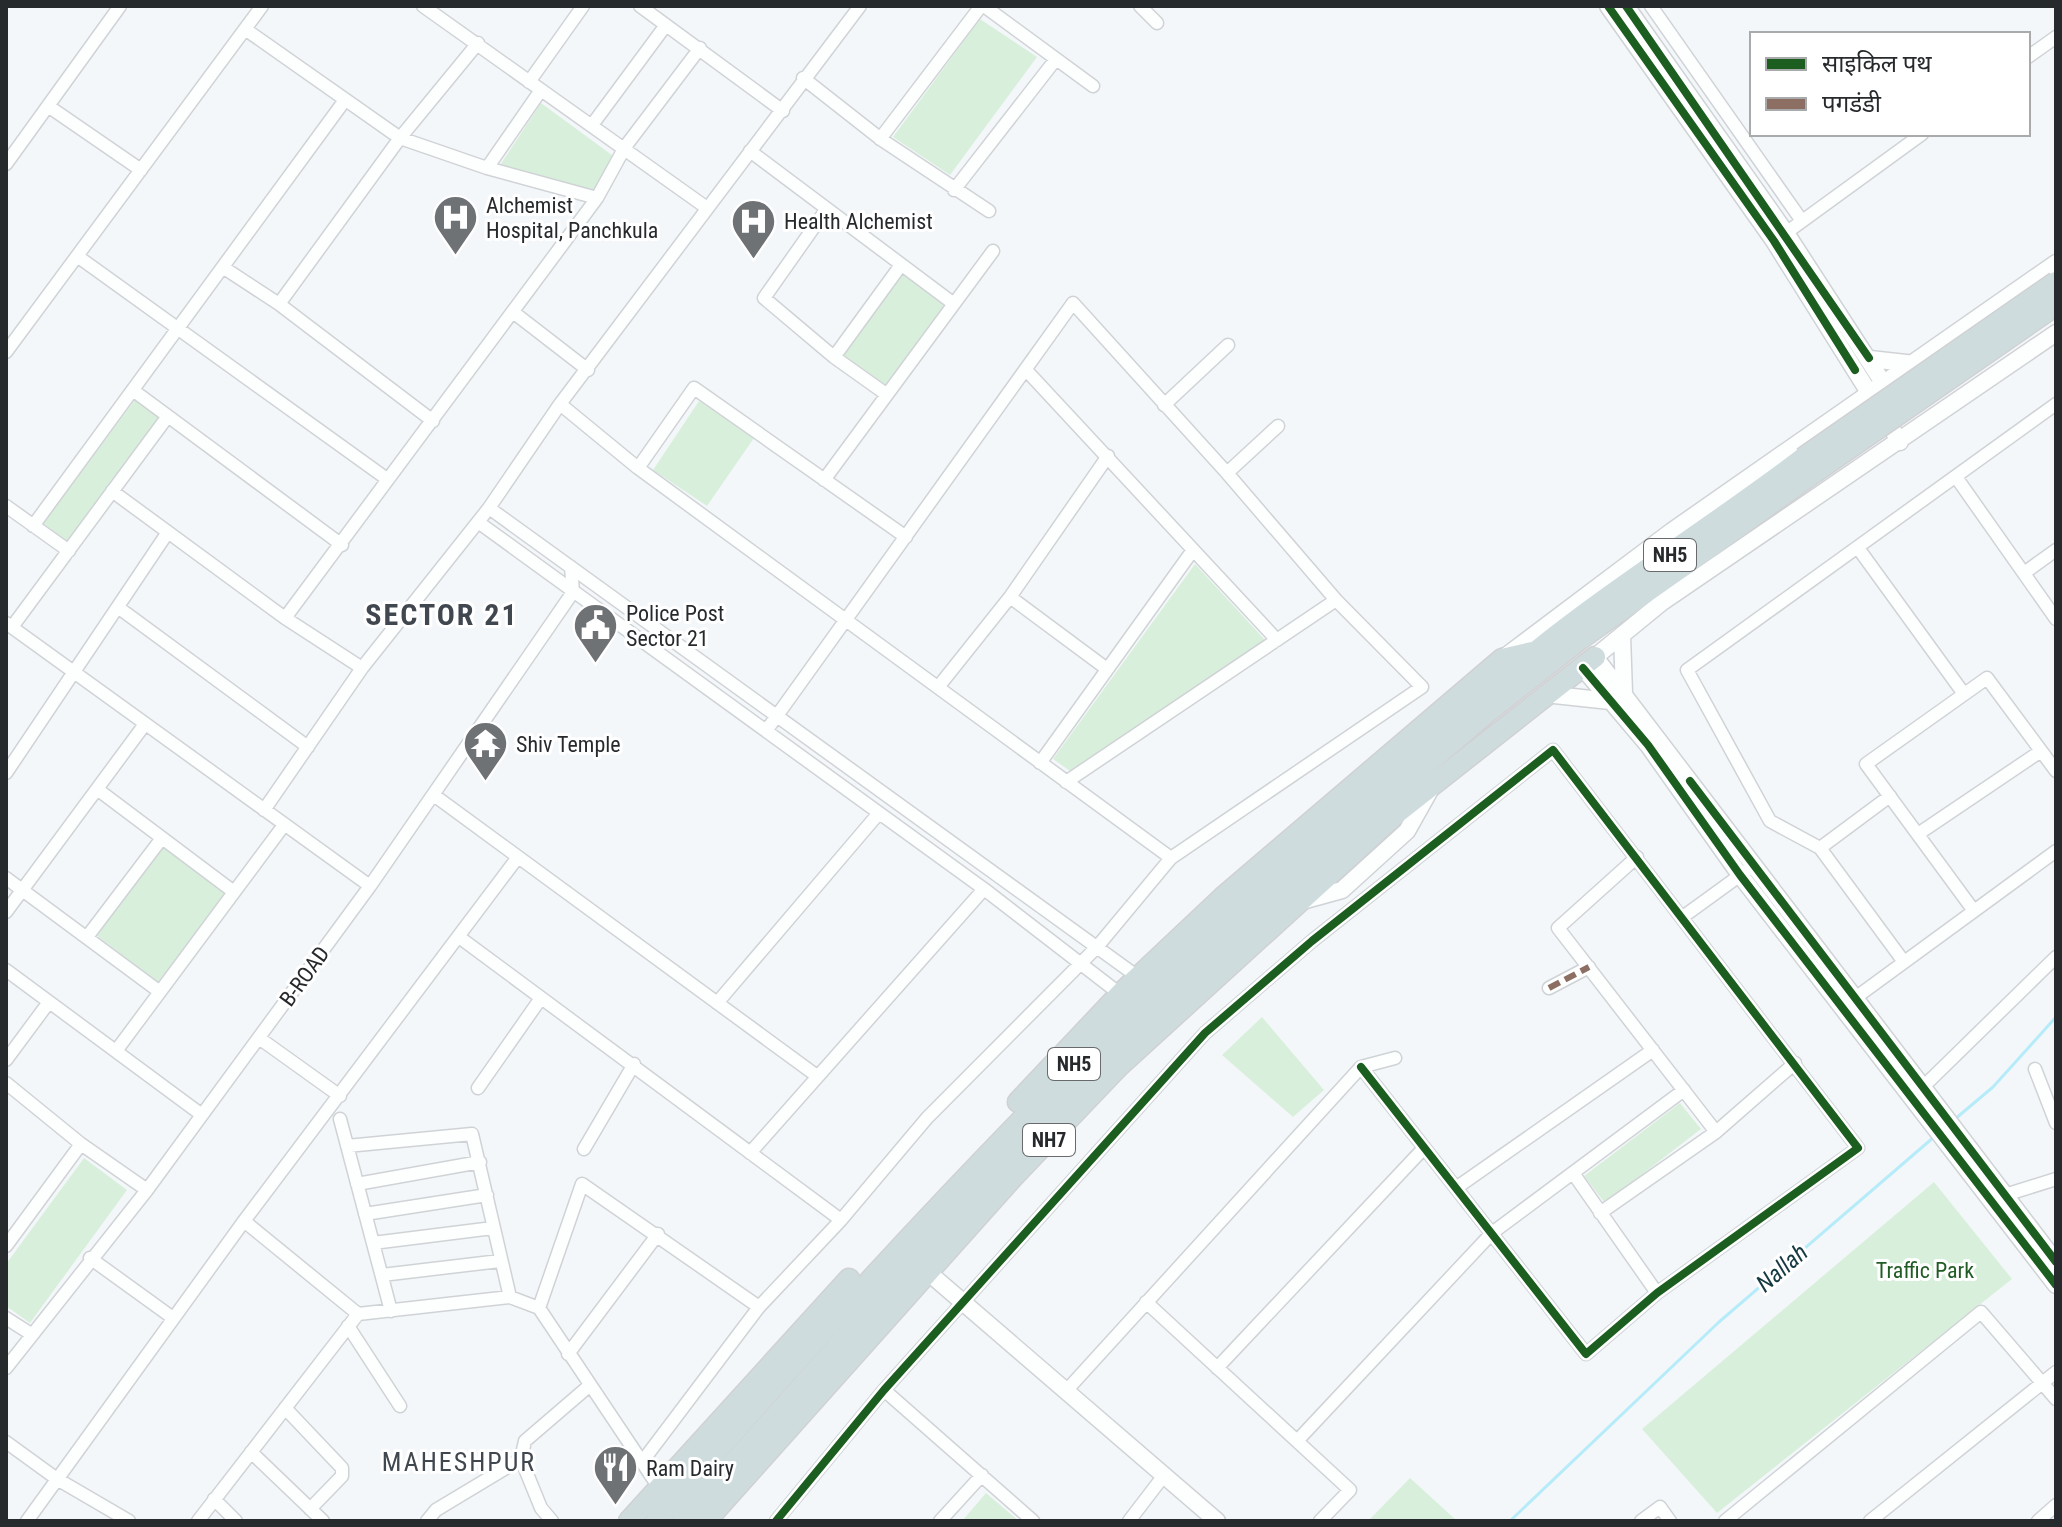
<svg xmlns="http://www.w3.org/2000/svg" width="2062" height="1527" viewBox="0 0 2062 1527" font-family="'Roboto Condensed','Noto Sans Devanagari',sans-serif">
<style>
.green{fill:#d8f0db}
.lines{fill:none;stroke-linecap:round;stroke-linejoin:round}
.stream{stroke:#b6ecf9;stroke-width:3}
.minor-casing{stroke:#d0d3d6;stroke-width:15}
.tertiary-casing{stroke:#d0d3d6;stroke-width:19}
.trunk-casing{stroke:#d0d1d3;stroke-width:23}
.minor{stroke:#fdfefe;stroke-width:12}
.tertiary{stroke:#fdfefe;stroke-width:16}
.trunk{stroke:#cfdcde;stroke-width:20}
.trunk-bridge-casing{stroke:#d0d1d3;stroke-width:23;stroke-linecap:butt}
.trunk-bridge{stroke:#cfdcde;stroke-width:20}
.quiet{stroke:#8d6e63;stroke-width:6;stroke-dasharray:12 6;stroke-linecap:butt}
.cycleway-casing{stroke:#fff;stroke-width:13}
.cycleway{stroke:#1b5e20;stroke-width:8}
.labels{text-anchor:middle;stroke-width:6;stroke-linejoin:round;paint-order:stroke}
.shield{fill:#fff;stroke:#686a6c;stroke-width:2}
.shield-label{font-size:20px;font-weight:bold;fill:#272a2d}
.poi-label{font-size:22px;fill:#272a2d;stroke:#fff;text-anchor:start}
.street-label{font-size:22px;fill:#272a2d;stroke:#fff}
.park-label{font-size:22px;fill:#205c23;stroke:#fff}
.water-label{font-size:24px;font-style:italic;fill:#153941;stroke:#fff}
.quarter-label{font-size:26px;letter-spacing:2px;fill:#40474e;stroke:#fff}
.district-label{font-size:30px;font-weight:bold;letter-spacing:2px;fill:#40474e;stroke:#fff}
</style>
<rect width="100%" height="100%" fill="#f4f7fa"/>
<!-- green -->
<path class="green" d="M 980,19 L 1037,57 L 950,175 L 893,137 Z
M 541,103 L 616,158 L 593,191 L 500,165 Z
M 902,272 L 946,303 L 886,386 L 842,355 Z
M 135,400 L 160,418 L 68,542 L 43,523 Z
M 699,401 L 754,438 L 707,506 L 653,470 Z
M 1195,564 L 1266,641 L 1070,771 L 1053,759 Z
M 165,845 L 227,892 L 158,982 L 96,935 Z
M 1262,1017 L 1324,1090 L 1293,1117 L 1222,1055 Z
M 1680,1103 L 1701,1129 L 1605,1203 L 1584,1176 Z
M 84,1158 L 127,1190 L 30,1323 L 6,1306 L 6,1264 Z
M 1934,1182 L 2012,1279 L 1717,1513 L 1642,1429 Z
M 1410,1478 L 1455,1519 L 1453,1521 L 1370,1519 Z
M 986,1493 L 1019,1521 L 962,1521 Z"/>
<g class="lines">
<!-- stream -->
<path class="stream" d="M 1955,1119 L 1993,1087 L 2056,1017
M 1510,1521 L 1719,1322 L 1934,1137"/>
<defs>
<path id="minor" d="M 423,6 L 707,208
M 640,6 L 783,111
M 984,6 L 1093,86
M 1140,6 L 1157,23
M 1651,6 L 1802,221
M 245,29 L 400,138 L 487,168 L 597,198
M 2028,57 L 2056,37
M 803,78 L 882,140 L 989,211
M 529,82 L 583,6
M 48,106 L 141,170
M 592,125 L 666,25
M 880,139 L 981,6
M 750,151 L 954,304
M 6,164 L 120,6
M 487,168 L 541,90
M 954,190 L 1056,59
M 826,210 L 764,298 L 834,357 L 886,394
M 1779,238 L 1922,134
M 77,256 L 387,479
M 224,268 L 279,304 L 433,421
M 279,304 L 400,138 L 478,43
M 513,312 L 588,370
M 6,352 L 262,6
M 834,357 L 901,265
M 1026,370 L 1277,640
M 134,391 L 342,545
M 560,404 L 638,468 L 1171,858
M 1164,405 L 1228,345
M 638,468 L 694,388 L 906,537
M 1227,473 L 1278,426
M 1956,477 L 2056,619
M 824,480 L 993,251
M 112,491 L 285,618 L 362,668
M 6,506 L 69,551
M 489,508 L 1138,977
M 478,522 L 984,889 L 1120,994
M 33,526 L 345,100
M 1858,548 L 1964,694
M 2024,573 L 2056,550
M 1010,597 L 1107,669
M 119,608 L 308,747
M 285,618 L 597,198 L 625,147 L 700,48
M 6,623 L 370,886
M 12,627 L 168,416
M 939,686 L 1010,597 L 1108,456
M 1040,763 L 1193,550
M 6,773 L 168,532
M 1066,782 L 1336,600
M 97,789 L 234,892
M 435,796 L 817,1076
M 264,810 L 362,668 L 489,508 L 560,404 L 860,6
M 1918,834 L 2041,751
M 1820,848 L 1890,796
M 1637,857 L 1558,928 L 1716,1132
M 6,878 L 160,992
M 1974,911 L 1866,764 L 1987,678 L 2056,771
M 6,912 L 145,724
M 1684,916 L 1746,871
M 87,937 L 162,838
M 459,937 L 841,1220
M 1904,962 L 1820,848 L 1770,821 L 1687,670 L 2056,404
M 6,970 L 202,1115
M 1549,988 L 1589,967
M 1851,1001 L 2056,851
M 717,1003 L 879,813
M 259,1038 L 340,1096
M 116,1051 L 284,825
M 6,1060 L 49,1002
M 2035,1069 L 2056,1123
M 6,1083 L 81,1144 L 147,1190
M 1923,1087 L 2056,957
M 478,1088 L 541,998
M 340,1119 L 391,1311
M 347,1146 L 472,1134 L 510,1297
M 584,1149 L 634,1064
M 750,1153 L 984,889
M 1573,1173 L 1657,1293
M 357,1184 L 480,1162
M 1456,1188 L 1653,1050
M 2005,1195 L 2056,1179
M 1600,1213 L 1716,1132 L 1795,1063
M 365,1214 L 487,1195
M 244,1221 L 358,1314 L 510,1297 L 539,1308 L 658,1486
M 373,1243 L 493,1228
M 6,1246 L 81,1144
M 90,1258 L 173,1318
M 382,1275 L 500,1261
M 1146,1302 L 1350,1490 L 1320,1521
M 539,1308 L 582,1184 L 759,1307
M 6,1318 L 31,1334
M 348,1326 L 400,1406
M 568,1354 L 658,1234
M 6,1368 L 147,1190 L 370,886 L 573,592 L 571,567
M 1217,1368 L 1424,1148
M 884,1390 L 1033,1521
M 1066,1391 L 1361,1067 L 1395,1058
M 285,1408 L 342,1468 L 342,1476 L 310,1509
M 1297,1441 L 1492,1233 L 1684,1090
M 6,1442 L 57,1479 L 129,1521
M 251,1452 L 323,1521
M 642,1462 L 759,1307 L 841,1220 L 927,1118 L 1097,947 L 1171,858 L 1422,687 L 1336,600 L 1227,473 L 1073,303 L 766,731
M 214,1499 L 236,1521
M 27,1521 L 244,1221 L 518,857
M 198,1521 L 358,1314
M 427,1521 L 436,1510 L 521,1459
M 552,1521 L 541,1508 L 521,1459 L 525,1441 L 589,1386
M 776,1521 L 884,1390 L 1205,1033 L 1312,941 L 1553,750 L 1858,1148 L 1657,1293 L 1586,1354 L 1361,1067
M 940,1521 L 982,1475
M 1129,1521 L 1165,1474
M 1641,1521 L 1660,1507 L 1670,1521
M 1725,1521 L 1981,1312 L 2056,1399
M 1870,1521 L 2056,1372
M 2038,1521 L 2056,1505"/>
<path id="tertiary" d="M 1608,6 L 1774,241 L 1900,442
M 1626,6 L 1786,233 L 1891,395
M 2056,333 L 1661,603 L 1595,657 L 2056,1262
M 1870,359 L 1915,364
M 1622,635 L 1624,693
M 1506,656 L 1672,531 L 2056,263
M 1583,668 L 1648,745 L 1740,875 L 2056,1285
M 1545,694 L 1610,701
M 1302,901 L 1342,890 L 1407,831 L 1430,790
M 929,1273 L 1217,1521"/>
<path id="trunk" d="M 1018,1102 L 1120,994 L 1223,897 L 1502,659 L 1532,652
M 629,1521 L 849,1279
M 656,1521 C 926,1208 1211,909 1535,652 C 1621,583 1715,525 1803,458
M 682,1521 L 1004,1159 L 1112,1048 L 1367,815 L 1484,715 L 1579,640 L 1815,472
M 706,1521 L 1013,1177 L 1118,1067 L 1397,813 L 1595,657"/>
</defs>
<!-- minor casing -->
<use href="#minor" class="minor-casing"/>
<!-- tertiary casing -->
<use href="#tertiary" class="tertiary-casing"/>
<!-- trunk casing -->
<use href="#trunk" class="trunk-casing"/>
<!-- minor -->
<use href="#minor" class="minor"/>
<!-- tertiary -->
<use href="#tertiary" class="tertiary"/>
<!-- trunk -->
<use href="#trunk" class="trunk"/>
<defs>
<path id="trunk-bridge" d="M 1803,458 L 2056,282
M 1815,472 L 2056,305"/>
</defs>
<!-- trunk-bridge casing -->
<use href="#trunk-bridge" class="trunk-bridge-casing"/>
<!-- trunk-bridge -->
<use href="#trunk-bridge" class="trunk-bridge"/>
<!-- quiet -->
<path class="quiet" d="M 1549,988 L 1589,967"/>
<defs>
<path id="cycleway" d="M 1608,6 L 1774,241 L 1855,370
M 1626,6 L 1869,358
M 1583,668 L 1648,745 L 1740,875 L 2056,1285
M 1690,781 L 2056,1262
M 776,1521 L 884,1390 L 1205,1033 L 1312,941 L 1553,750 L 1858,1148 L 1657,1293 L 1586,1354 L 1361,1067"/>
</defs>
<!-- cycleway casing -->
<use href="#cycleway" class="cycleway-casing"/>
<!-- cycleway -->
<use href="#cycleway" class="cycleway"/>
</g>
<!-- icons -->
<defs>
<symbol id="hospital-pin" viewBox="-11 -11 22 30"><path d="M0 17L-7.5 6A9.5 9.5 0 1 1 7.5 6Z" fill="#6f7275" stroke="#fff"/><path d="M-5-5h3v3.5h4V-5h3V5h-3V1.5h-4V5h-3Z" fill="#fff"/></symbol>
<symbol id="civic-pin" viewBox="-11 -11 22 30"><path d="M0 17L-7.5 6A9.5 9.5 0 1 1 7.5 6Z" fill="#6f7275" stroke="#fff"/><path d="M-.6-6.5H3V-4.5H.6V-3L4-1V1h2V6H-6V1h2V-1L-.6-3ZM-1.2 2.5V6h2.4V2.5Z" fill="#fff"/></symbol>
<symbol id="temple-pin" viewBox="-11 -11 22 30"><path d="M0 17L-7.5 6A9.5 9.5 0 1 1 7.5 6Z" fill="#6f7275" stroke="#fff"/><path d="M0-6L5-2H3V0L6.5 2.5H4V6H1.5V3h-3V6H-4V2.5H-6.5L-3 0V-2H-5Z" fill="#fff"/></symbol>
<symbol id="restaurant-pin" viewBox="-11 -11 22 30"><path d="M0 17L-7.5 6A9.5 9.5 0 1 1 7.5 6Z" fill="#6f7275" stroke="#fff"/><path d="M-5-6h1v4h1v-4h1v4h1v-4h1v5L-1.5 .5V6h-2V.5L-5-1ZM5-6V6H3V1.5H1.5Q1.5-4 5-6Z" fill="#fff"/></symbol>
</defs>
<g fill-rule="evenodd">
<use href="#hospital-pin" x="430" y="192" width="51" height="69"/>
<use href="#hospital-pin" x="728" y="196" width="51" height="69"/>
<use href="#civic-pin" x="570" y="600" width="51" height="69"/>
<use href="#temple-pin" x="460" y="718" width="51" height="69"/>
<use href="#restaurant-pin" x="590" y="1442" width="51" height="69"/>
</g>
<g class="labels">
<!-- shield labels -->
<g class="shield">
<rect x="1644" y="539" width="52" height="32" rx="6"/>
<rect x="1048" y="1048" width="52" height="32" rx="6"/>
<rect x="1023" y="1124" width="52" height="32" rx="6"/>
</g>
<g class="shield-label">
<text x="1670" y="562">NH5</text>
<text x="1074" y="1071">NH5</text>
<text x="1049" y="1147">NH7</text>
</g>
<!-- poi labels -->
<g class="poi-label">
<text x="486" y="213">Alchemist<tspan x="486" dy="25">Hospital, Panchkula</tspan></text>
<text x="784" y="229">Health Alchemist</text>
<text x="626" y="621">Police Post<tspan x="626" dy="25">Sector 21</tspan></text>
<text x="516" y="752">Shiv Temple</text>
<text x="646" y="1476">Ram Dairy</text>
</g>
<!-- street labels -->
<g class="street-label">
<text transform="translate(304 976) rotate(-54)" y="8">B-ROAD</text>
</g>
<!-- park labels -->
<g class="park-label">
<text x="1925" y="1278">Traffic Park</text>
</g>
<!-- water labels -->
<g class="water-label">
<text transform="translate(1782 1268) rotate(-41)" y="8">Nallah</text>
</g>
<!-- quarter labels -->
<g class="quarter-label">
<text x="459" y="1471">MAHESHPUR</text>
</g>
<!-- district labels -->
<g class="district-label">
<text x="442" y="625">SECTOR 21</text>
</g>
</g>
<!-- border -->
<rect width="2062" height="1527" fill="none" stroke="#272a2d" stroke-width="16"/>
<!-- legend -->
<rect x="1750" y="32" width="280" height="104" fill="#ffffff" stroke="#a9aaab" stroke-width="2"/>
<rect x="1766" y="58" width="40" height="12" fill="#1b5e20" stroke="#a9aaab" stroke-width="2"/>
<text x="1822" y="72" font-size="24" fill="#272a2d">साइकिल पथ</text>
<rect x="1766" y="98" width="40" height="12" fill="#8d6e63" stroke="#a9aaab" stroke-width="2"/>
<text x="1822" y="112" font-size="24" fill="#272a2d">पगडंडी</text>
</svg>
